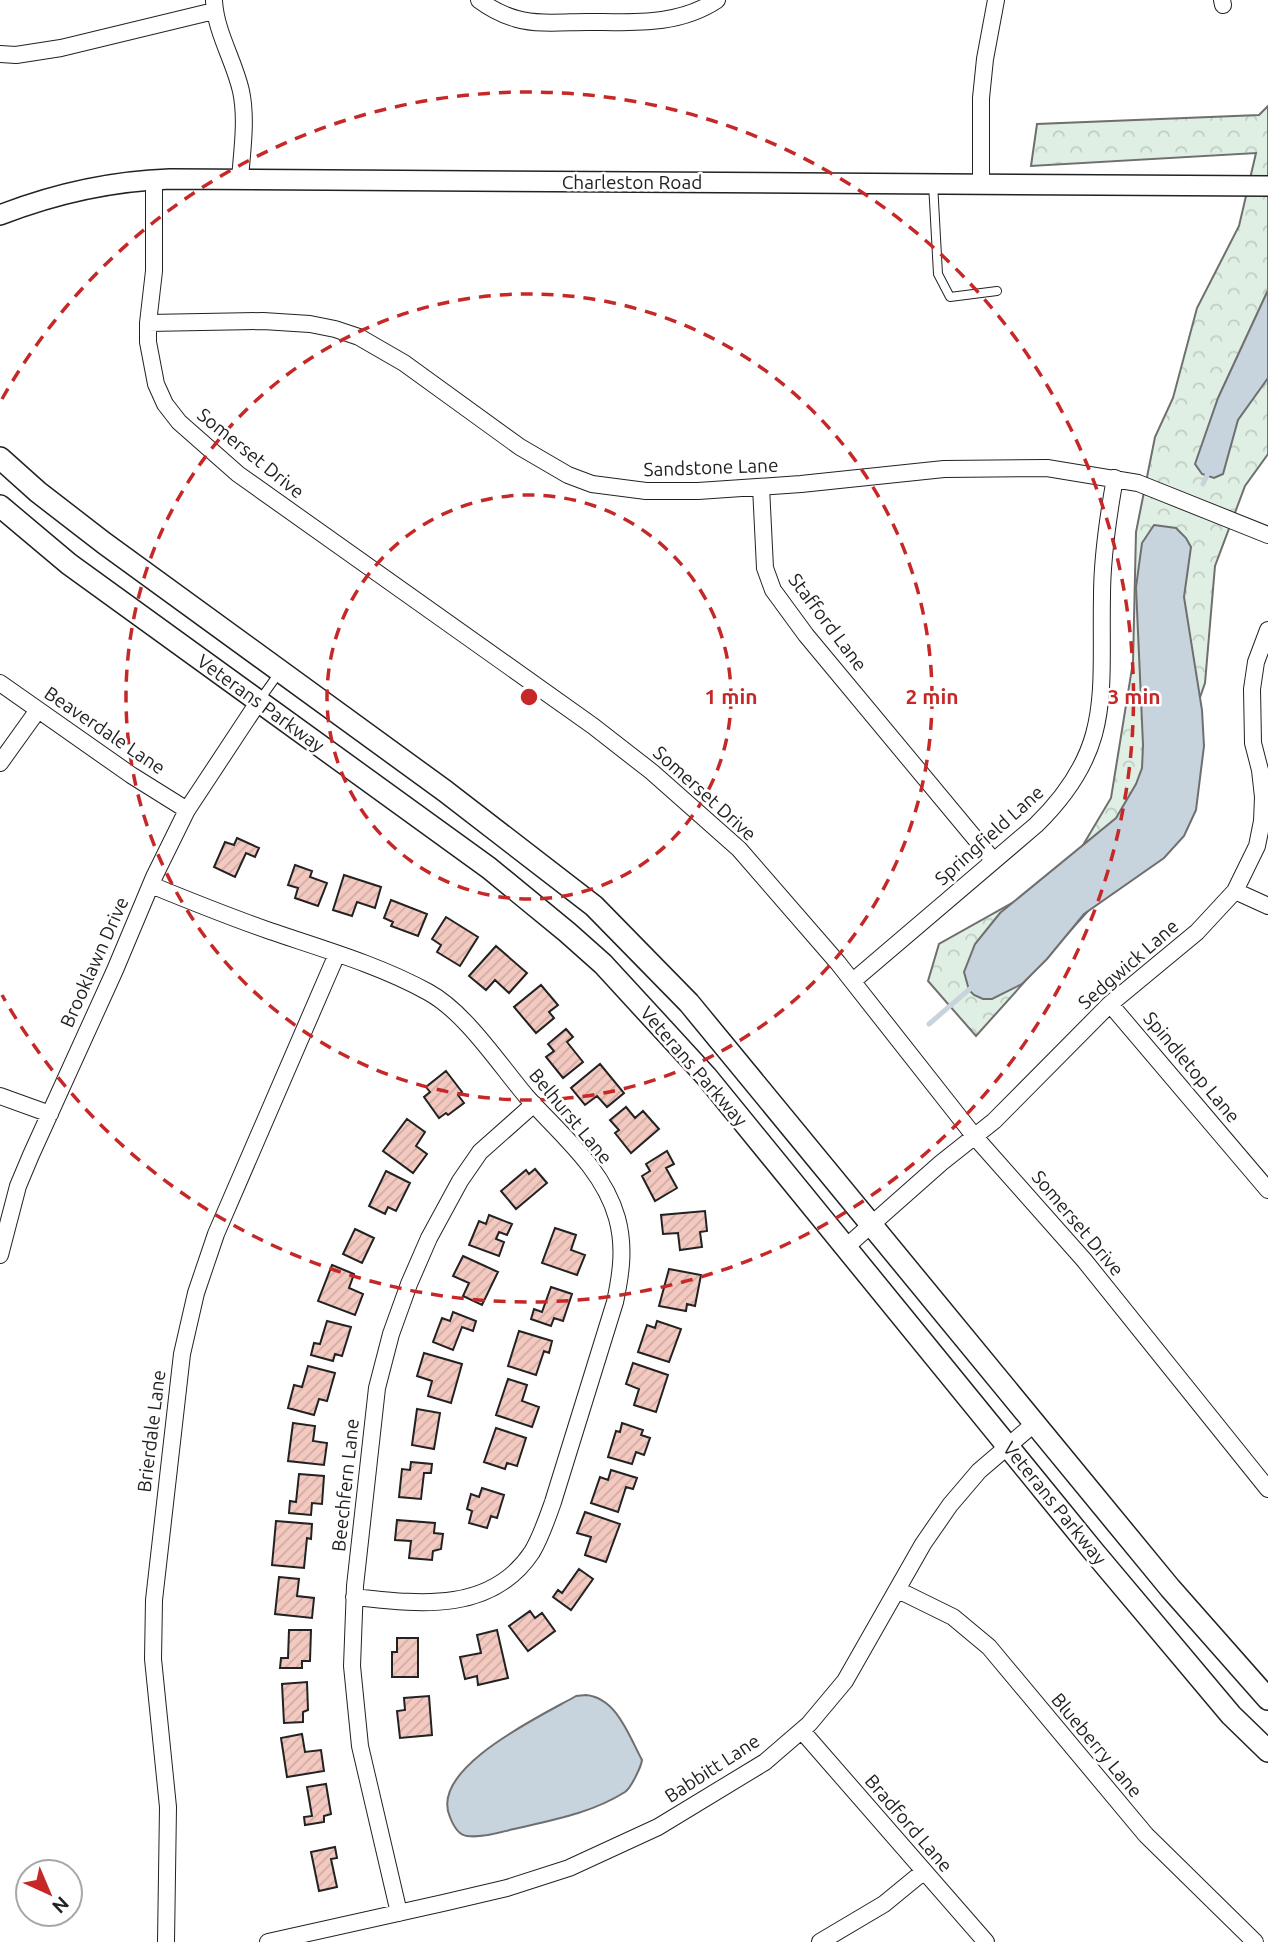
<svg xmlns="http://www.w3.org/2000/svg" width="1268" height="1942" viewBox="0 0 1268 1942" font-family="Ubuntu,sans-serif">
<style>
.forest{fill:url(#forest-crowns);stroke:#6f6f6f;stroke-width:2}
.water{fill:#c7d3dd;stroke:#6f6f6f;stroke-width:2}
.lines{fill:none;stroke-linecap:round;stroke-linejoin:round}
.stream{stroke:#c7d3dd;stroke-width:5}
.building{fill:url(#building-hatch);stroke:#222;stroke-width:2}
.service-casing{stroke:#222;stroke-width:10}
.minor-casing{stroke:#222;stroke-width:18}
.tertiary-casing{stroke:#222;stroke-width:22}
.secondary-casing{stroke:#222;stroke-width:24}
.service{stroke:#fff;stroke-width:8}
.minor{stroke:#fff;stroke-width:16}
.tertiary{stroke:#fff;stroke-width:19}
.secondary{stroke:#fff;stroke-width:21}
.ring{fill:none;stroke:#c62828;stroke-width:3.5;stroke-dasharray:12 9}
.labels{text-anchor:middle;stroke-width:5;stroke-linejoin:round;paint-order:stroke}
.street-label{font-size:19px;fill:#222;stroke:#fff}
.centre{fill:#c62828;stroke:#fff;stroke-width:3.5}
.ring-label{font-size:21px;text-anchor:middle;font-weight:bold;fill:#c62828;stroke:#fff;stroke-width:5;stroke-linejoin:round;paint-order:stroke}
</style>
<defs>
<pattern id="forest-crowns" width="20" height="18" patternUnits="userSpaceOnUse" patternTransform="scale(1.75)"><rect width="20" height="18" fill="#e0efe3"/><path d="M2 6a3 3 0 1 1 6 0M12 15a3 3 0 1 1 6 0" fill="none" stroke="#c0cdc2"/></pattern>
<pattern id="building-hatch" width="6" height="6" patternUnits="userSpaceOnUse" patternTransform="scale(1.75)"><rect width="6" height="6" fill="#f3c9c0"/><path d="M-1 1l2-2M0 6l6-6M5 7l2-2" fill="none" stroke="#d0aca5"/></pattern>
</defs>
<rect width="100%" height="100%" fill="#fff"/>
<!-- forest -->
<path class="forest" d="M 1268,106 L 1268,454 L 1245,486 L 1215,566 L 1205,683 L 1149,843 L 976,1036 L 928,981 L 939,944 L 1067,872 L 1111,798 L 1133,662 L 1136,532 L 1155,437 L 1173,398 L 1197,308 L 1239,226 L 1256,153 L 1031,166 L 1037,124 L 1259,115 Z"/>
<!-- water -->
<path class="water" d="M 1268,290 L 1268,378 L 1238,420 L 1223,474 L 1214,478 L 1202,474 L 1195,464 L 1218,398 Z
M 1154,525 L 1176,528 L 1186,538 L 1191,547 L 1184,597 L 1202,710 L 1204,746 L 1196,810 L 1184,836 L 1164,858 L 1084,914 L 1047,959 L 1022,984 L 992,999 L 983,999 L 974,995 L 969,990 L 964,972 L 975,944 L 1000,913 L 1116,818 L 1136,784 L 1142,768 L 1143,745 L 1136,587 L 1142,543 Z
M 586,1695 C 617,1698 629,1736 642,1760 C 641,1767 631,1788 625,1792 C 592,1813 553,1820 514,1829 C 500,1832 483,1838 467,1836 C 458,1835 453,1825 450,1817 C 428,1768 543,1715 576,1696 Z"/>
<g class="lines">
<!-- stream -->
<path class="stream" d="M 1203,484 L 1209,471
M 929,1024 L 972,987"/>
</g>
<!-- building -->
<path class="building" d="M 237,838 L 259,848 L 255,857 L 246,853 L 235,877 L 214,867 L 225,842 L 234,845 Z
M 295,865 L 312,871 L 310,877 L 327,883 L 318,906 L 295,898 L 298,888 L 288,885 Z
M 344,875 L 381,887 L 375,908 L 357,902 L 352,916 L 333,910 Z
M 391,900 L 427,914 L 418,936 L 391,926 L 393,922 L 384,918 Z
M 446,917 L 478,937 L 460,966 L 437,952 L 441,945 L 432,939 Z
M 496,946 L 527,973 L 509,993 L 495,980 L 486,990 L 469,976 Z
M 541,985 L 558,1005 L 549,1012 L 554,1018 L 536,1033 L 514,1007 Z
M 566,1029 L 573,1037 L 567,1042 L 583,1062 L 563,1078 L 546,1057 L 554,1051 L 548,1044 Z
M 600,1064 L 624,1093 L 607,1107 L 597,1096 L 585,1105 L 571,1088 Z
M 446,1071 L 462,1092 L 458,1095 L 464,1103 L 448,1115 L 446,1113 L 439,1118 L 424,1097 L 430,1092 L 426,1087 Z
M 626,1107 L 635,1118 L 643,1111 L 659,1129 L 631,1153 L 615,1133 L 619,1130 L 610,1120 Z
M 407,1119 L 425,1132 L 416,1146 L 427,1154 L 413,1173 L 383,1151 Z
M 667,1151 L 674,1164 L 666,1168 L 677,1188 L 655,1201 L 642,1176 L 650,1171 L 646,1164 Z
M 535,1169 L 547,1183 L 516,1209 L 501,1191 L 526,1170 L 529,1174 Z
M 386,1171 L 410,1183 L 396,1211 L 388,1207 L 385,1214 L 369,1206 Z
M 705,1211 L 707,1231 L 700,1232 L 702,1247 L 680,1250 L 678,1233 L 663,1234 L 661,1215 Z
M 489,1215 L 512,1224 L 507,1235 L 499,1232 L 496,1239 L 504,1242 L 499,1256 L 469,1245 L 479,1221 L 486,1224 Z
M 555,1228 L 576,1235 L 571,1250 L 585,1255 L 577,1275 L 542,1263 Z
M 355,1229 L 374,1238 L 362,1263 L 343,1254 Z
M 463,1256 L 498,1272 L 482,1305 L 463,1296 L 469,1283 L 453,1276 Z
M 332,1265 L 354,1274 L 349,1288 L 363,1294 L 355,1315 L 318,1301 Z
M 669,1269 L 701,1275 L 695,1306 L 687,1304 L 686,1311 L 659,1306 Z
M 551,1287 L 572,1294 L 563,1321 L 554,1318 L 551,1326 L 531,1319 L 534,1309 L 542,1312 Z
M 453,1312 L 476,1321 L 473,1331 L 462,1327 L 453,1350 L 433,1342 L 442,1318 L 450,1321 Z
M 327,1321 L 351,1327 L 342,1356 L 335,1354 L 333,1361 L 311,1355 L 314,1343 L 320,1344 Z
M 657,1321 L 681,1329 L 669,1362 L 638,1352 L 647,1325 L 655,1328 Z
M 519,1331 L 552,1341 L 549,1353 L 544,1351 L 536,1375 L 508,1366 Z
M 424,1353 L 462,1364 L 451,1403 L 428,1396 L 432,1381 L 417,1376 Z
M 633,1363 L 668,1375 L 656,1412 L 634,1405 L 639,1389 L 626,1384 Z
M 308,1366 L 335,1373 L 327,1401 L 319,1399 L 314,1415 L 288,1408 L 294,1385 L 302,1387 Z
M 508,1379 L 527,1385 L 522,1401 L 539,1407 L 532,1427 L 496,1415 Z
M 417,1409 L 440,1413 L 434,1449 L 412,1445 Z
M 293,1423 L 315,1426 L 313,1441 L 327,1443 L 324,1465 L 288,1461 Z
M 622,1423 L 643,1430 L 641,1435 L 650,1438 L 644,1455 L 636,1452 L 632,1464 L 608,1457 L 616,1431 L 620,1432 Z
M 496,1428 L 526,1438 L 517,1466 L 507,1463 L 505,1469 L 484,1462 Z
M 411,1462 L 432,1464 L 431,1473 L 424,1473 L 421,1499 L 399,1497 L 402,1469 L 410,1470 Z
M 611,1470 L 637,1478 L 633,1489 L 626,1487 L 618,1512 L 591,1503 L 600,1477 L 608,1480 Z
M 299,1474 L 324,1476 L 322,1504 L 312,1503 L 311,1515 L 289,1513 L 290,1501 L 296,1502 Z
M 482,1488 L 504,1495 L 497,1518 L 491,1516 L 487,1528 L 469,1523 L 472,1511 L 467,1509 L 471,1494 L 479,1497 Z
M 585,1512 L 620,1524 L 606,1562 L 585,1555 L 591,1537 L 577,1533 Z
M 397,1520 L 435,1523 L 434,1533 L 443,1534 L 441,1549 L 433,1551 L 432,1560 L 409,1558 L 411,1541 L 395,1540 Z
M 276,1521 L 312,1524 L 311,1539 L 307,1538 L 304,1568 L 272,1565 Z
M 579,1569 L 593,1579 L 571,1610 L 553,1597 L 558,1590 L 562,1593 Z
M 279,1577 L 299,1579 L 297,1596 L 314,1598 L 312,1618 L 275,1614 Z
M 530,1611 L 535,1618 L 542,1613 L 555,1631 L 528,1651 L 509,1626 Z
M 289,1630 L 311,1630 L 310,1661 L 302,1661 L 302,1668 L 280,1668 L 281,1658 L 288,1658 Z
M 497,1630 L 508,1678 L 478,1685 L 477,1676 L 465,1679 L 460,1657 L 481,1653 L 477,1635 Z
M 397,1638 L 418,1638 L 418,1677 L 392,1677 L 392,1652 L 397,1652 Z
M 307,1682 L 308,1710 L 303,1712 L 303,1722 L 284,1723 L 282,1684 Z
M 429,1696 L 432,1735 L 400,1738 L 397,1711 L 405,1710 L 404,1698 Z
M 302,1734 L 305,1752 L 321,1750 L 324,1771 L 287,1777 L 281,1738 Z
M 326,1784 L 331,1814 L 324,1816 L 324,1822 L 305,1825 L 304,1817 L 312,1816 L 307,1787 Z
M 335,1847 L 337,1858 L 331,1859 L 337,1887 L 319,1891 L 311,1852 Z"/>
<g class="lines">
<defs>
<path id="service" d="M 933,183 L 938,274 L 950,297 L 997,291
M 259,701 L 279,673"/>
<path id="minor" d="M 479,0 C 491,9 503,15 517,19 C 539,25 565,22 587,22 C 633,22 678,26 717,0
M 1222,0 L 1223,5
M 214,1 C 216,33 234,60 241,91 C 247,119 242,151 240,179
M 0,54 L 16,55 L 61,48 L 214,11
M 154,179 L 154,271 L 148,323 L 148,342 L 156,384 L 165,404 L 179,422 L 238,474 L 593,726 L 652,772 L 739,849 L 838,963 L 975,1137 L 1084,1260 L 1268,1489
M 981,184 L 981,98 L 985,59 L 996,0
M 148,323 L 263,321 L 310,324 L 335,329 L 359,337 L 404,363 L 520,447 L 568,475 L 592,484 L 646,491 L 698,491 L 801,484 L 944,469 L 1047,468 L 1138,483 L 1268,535
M 761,487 L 765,568 L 773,590 L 806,635 L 993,860
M 0,683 L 131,775 L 187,810
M 0,763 L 38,710
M 151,885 C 190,901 230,917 270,931 C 323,949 379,965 428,992 C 465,1012 499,1064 526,1096 C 559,1133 603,1168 617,1218 C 625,1247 621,1274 615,1302 L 553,1502 C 547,1519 541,1537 532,1552 C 491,1614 418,1604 354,1597
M 1235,891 L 1268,906
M 853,981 L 1036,825 C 1114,749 1100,694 1102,596 C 1102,556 1108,517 1115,478
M 1110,1004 L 1268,1190
M 0,1096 L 50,1114
M 846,1247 L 941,1163 L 994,1121 L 1110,1004 L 1197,932 L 1235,891 L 1257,846 L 1262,821 L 1263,797 L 1260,770 L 1253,743 L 1252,689 L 1256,662 L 1268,630
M 0,1255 L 18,1186 L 31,1155 L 115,970 L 154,877 L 187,810 L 259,701
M 898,1590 L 953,1617 L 989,1647 L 1146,1835 L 1255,1942
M 802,1731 L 986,1942
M 399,1913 L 360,1746 L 352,1666 L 355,1586 L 377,1388 L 391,1334 L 409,1284 L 429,1238 L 460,1181 L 480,1152 L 534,1104
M 166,1942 L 168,1807 L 153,1659 L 154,1600 L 182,1354 L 196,1293 L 216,1234 L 337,954
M 268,1942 L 443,1903 L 507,1888 L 569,1868 L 658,1827 L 765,1762 L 809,1724 L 845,1681 L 923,1544 L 950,1505 L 979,1471 L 1035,1423
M 820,1942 L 884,1904 L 923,1872"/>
<path id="tertiary" d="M 0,215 C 54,194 112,181 170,179 L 1268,186"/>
<path id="secondary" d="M 0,458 L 38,492 L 104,543 L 445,791 L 594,906 L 689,1003 L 1170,1588 L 1268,1699
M 0,506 L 69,564 L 489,868 L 567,932 L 603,964 L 706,1076 L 1094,1552 L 1231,1715 L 1268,1751"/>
</defs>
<!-- service casing -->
<use href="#service" class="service-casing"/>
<!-- minor casing -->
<use href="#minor" class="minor-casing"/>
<!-- tertiary casing -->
<use href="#tertiary" class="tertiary-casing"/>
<!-- secondary casing -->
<use href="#secondary" class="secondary-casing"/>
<!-- service -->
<use href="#service" class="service"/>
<!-- minor -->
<use href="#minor" class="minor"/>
<!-- tertiary -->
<use href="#tertiary" class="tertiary"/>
<!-- secondary -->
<use href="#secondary" class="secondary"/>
</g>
<!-- distance rings -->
<g class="ring">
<circle cx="529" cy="697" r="202"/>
<circle cx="529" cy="697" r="403"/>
<path d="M2 399A605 605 0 1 1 2 995"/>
</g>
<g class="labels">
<!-- street labels -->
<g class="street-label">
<text x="632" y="189">Charleston Road</text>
<text transform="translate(251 453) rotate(39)" y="7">Somerset Drive</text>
<text transform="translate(711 467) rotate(-2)" y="7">Sandstone Lane</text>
<text transform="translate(828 622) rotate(53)" y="7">Stafford Lane</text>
<text transform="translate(261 703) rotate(36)" y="7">Veterans Parkway</text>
<text transform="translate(105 730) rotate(34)" y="7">Beaverdale Lane</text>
<text transform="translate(705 793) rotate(42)" y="7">Somerset Drive</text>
<text transform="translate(989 835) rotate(-42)" y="7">Springfield Lane</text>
<text transform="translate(94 962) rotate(-66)" y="7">Brooklawn Drive</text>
<text transform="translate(1128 964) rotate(-41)" y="7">Sedgwick Lane</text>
<text transform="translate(694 1066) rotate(49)" y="7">Veterans Parkway</text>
<text transform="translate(1192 1067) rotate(50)" y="7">Spindletop Lane</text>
<text transform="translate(571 1116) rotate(50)" y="7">Belhurst Lane</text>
<text transform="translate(1078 1223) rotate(50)" y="7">Somerset Drive</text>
<text transform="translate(151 1431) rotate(-83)" y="7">Brierdale Lane</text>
<text transform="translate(345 1485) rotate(-84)" y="7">Beechfern Lane</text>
<text transform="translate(1055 1503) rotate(51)" y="7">Veterans Parkway</text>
<text transform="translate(1097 1745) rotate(50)" y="7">Blueberry Lane</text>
<text transform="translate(712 1768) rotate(-33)" y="7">Babbitt Lane</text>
<text transform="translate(909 1823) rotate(49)" y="7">Bradford Lane</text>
</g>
</g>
<circle cx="529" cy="697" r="10" class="centre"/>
<g class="ring-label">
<text x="731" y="704">1 min</text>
<text x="932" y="704">2 min</text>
<text x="1134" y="704">3 min</text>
</g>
<!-- north arrow -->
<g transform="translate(49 1893) rotate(136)"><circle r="33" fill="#ffffff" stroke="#a7a7a7" stroke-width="2"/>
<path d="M0-5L12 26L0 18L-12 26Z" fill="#c62828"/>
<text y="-10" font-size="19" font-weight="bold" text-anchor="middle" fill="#222222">N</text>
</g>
</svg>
